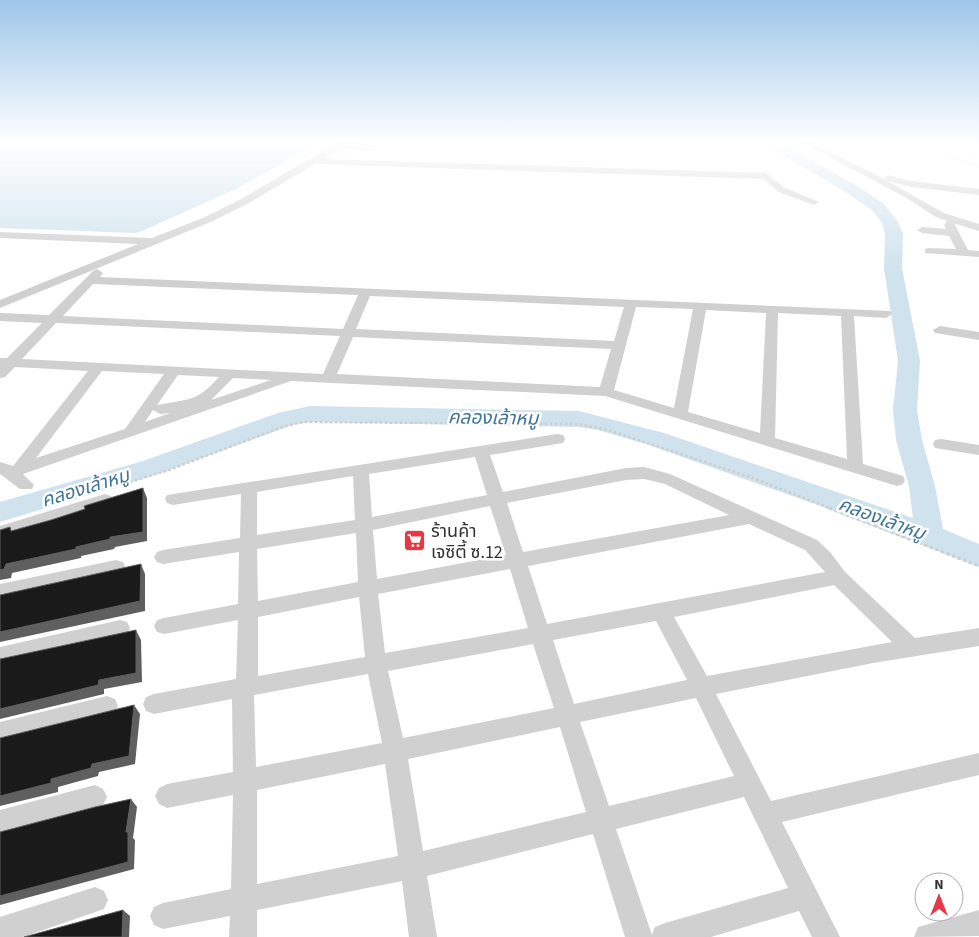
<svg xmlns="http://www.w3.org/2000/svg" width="979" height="937" viewBox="0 0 979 937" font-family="'Source Sans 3','Noto Sans Thai',sans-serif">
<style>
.water{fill:#cfe2ee}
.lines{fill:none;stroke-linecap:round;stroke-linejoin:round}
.river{fill:#cfe2ee;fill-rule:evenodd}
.path-far2{stroke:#cdcdcd;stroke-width:1;stroke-dasharray:1 1;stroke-linecap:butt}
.path-far1{stroke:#cdcdcd;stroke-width:2.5;stroke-dasharray:2.5 2.5;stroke-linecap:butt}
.path{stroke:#cdcdcd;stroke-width:3;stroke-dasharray:3 3;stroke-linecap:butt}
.minor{fill:#d0d0d0;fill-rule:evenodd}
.shaded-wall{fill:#5f5f5f}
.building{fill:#1a1a1a;stroke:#5f5f5f}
.labels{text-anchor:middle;stroke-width:5;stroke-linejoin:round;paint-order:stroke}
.poi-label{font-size:18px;fill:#333;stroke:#fff;text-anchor:start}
.water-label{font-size:19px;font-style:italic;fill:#3f7597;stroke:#fff}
</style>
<rect width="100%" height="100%" fill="#fff"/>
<!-- water -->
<path class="water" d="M 0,141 L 321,141 L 238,188 L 142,231 L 135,233 L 0,228 Z"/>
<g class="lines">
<!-- river -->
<path class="river" d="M 759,141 L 777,141 L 856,185 L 884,204 L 898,222 L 903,234 L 902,268 L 920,361 L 917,410 L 922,440 L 935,486 L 943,529 L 979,544 L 979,567 L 815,504 L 646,444 L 598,430 L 579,427 L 310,422 L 292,425 L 161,473 L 0,522 L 0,502 L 143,461 L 278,413 L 310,406 L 579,411 L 664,433 L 913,518 L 909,486 L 896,440 L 893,410 L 898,361 L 884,268 L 885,234 L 882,223 L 872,210 L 844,191 Z"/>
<!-- path-far2 -->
<path class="path-far2" d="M 911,141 L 979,167
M 955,141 L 979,162"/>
<!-- path-far1 -->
<path class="path-far1" d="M 111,488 L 169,470 L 285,426 L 304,422 L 578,424 L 608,430 L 753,478 L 832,509"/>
<!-- path -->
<path class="path" d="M 829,508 L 979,566"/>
<!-- minor -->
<path class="minor" d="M 340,141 L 374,145 L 378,148 L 374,151 L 342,148 L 324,159 L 766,173 L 785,188 L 819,202 L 814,205 L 779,192 L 764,179 L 315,164 L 249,203 L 213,221 L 0,308 L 0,300 L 138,244 L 0,238 L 0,232 L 152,238 L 205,217 L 241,199 Z
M 798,141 L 810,141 L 884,179 L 888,175 L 911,181 L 979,189 L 979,195 L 911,187 L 887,181 L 944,213 L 979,224 L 979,231 L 956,224 L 955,225 L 968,250 L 979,251 L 979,257 L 925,253 L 925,249 L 929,248 L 956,249 L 949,236 L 922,233 L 917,230 L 922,227 L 946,229 L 944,225 L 947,221 L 936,217 L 905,197 Z
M 97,269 L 103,273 L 100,277 L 890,311 L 892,314 L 886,318 L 854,316 L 863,464 L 903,476 L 905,480 L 903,484 L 897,486 L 605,396 L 291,381 L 23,474 L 34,485 L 32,489 L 20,489 L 0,474 L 0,462 L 13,466 L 88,371 L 15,367 L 5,377 L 0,378 L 0,358 L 7,358 L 42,323 L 0,321 L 0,313 L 49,315 L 93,271 ZM 93,284 L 358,295 L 343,329 L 63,316 ZM 370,296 L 624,307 L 614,341 L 356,329 ZM 636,307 L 693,309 L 674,408 L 614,390 ZM 706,310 L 766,313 L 760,433 L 688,412 ZM 778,313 L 841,316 L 847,459 L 775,438 ZM 56,323 L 340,336 L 323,374 L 22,359 ZM 353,337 L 611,349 L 600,387 L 337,374 ZM 102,371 L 164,374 L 125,429 L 36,458 ZM 178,375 L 219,377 C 196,403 187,399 157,405 ZM 233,378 L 271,380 L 211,400 ZM 153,410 L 160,414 L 170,413 L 145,422 Z
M 940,326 L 979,332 L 979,340 L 935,333 L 933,330 Z
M 557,434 L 563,435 L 565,439 L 563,443 L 490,455 L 503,492 L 626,468 L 644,467 L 670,474 L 817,540 L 830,552 L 845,572 L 915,638 L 979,628 L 979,646 L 873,663 L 716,694 L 771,801 L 979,753 L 979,775 L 782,822 L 840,937 L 812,937 L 799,911 L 711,937 L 625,937 L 593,834 L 427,876 L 437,937 L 409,937 L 402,881 L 257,910 L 257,937 L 229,937 L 230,916 L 163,929 L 154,925 L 150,916 L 154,907 L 163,903 L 231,889 L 233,795 L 167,808 L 159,804 L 155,796 L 159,788 L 167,784 L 233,772 L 232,699 L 154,714 L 146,711 L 143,704 L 146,697 L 154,694 L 236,679 L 238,620 L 164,634 L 157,632 L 154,626 L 157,620 L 164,618 L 238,604 L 239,552 L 163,564 L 157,562 L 154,557 L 157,552 L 163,550 L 240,538 L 241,494 L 173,505 L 167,503 L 165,499 L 167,495 ZM 475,457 L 487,495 L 372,517 L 369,474 ZM 353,476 L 355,520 L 257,535 L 257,492 ZM 644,479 L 665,484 L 729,515 L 523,552 L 507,503 L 626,480 ZM 490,506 L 506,555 L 377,579 L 373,530 ZM 749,524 L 805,550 L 825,572 L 547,624 L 528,566 ZM 356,533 L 358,582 L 258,601 L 257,549 ZM 510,569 L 528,628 L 385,653 L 378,594 ZM 834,585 L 892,642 L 707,676 L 674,617 ZM 359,597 L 365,657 L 258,676 L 258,617 ZM 656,621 L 687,680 L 574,704 L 553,640 ZM 533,644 L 554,708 L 403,738 L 388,671 ZM 368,674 L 382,743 L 256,767 L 254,695 ZM 696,698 L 734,776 L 609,806 L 580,722 ZM 560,727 L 586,812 L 423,851 L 408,759 ZM 385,764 L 398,856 L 257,884 L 257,790 ZM 744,797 L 788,888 L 665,923 L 655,927 L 652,935 L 616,829 Z
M 941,439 L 979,445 L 979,455 L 935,448 L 933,444 L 935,440 Z
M 105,494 L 111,496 L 113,500 L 111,504 L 0,540 L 0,526 Z
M 116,560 L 123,562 L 125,567 L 123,572 L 0,600 L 0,584 Z
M 120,620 L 127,622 L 130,628 L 127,634 L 0,665 L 0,647 Z
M 107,696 L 115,699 L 118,706 L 115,713 L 0,744 L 0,722 Z
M 95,785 L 103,789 L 107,797 L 103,805 L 0,834 L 0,810 Z
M 95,887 L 104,891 L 108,900 L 104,909 L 23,937 L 0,937 L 0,917 Z
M 979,910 L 979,936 L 914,937 L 918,927 Z"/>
</g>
<!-- shaded-wall -->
<path class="shaded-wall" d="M 143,488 L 147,498 L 147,541 L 115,547 L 114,549 L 81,556 L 81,558 L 12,573 L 11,578 L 0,580 L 0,570 L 6,564 L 76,547 L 110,537 Z
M 141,564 L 145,574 L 145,611 L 0,642 L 0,632 Z
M 136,630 L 141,640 L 142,682 L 104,689 L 104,694 L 0,719 L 0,709 L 99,680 Z
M 134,705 L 140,714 L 135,764 L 99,772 L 98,776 L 58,787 L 58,792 L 0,806 L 0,796 L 92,764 Z
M 131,799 L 137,807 L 133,838 L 135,840 L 134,869 L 0,905 L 0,896 L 126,832 Z
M 123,910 L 130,916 L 129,937 L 122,937 Z"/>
<!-- building -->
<path class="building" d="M 143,488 L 143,532 L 110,537 L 110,539 L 76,547 L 76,549 L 6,564 L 4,569 L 0,570 L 0,530 L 10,527 L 11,531 L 51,520 L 85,509 L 84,506 Z
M 141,564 L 140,601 L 0,632 L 0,595 Z
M 136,630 L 136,673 L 99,680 L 98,685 L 0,709 L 0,659 Z
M 134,705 L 129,756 L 92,764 L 91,768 L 51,779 L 51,783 L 0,796 L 0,738 Z
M 131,799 L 126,832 L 128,832 L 128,862 L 0,896 L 0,832 L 95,807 Z
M 123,910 L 122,937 L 24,937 Z"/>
<!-- sky -->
<linearGradient id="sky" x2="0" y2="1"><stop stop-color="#9ec6ea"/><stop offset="0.52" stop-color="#fff"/><stop offset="1" stop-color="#fff" stop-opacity="0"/></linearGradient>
<rect width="979" height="273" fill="url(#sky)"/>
<!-- icons -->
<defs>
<symbol id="supermarket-square" viewBox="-11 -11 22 22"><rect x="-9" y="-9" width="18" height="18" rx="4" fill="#e63946" stroke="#fff"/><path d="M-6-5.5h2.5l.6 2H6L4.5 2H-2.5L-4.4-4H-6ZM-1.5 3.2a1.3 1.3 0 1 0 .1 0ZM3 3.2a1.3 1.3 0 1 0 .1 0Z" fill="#fff"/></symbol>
</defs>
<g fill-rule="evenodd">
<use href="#supermarket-square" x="402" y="528" width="25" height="25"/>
</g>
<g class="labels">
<!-- poi labels -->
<g class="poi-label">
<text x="431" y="537">ร้านค้า<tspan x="431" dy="21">เจซิตี้ ซ.12</tspan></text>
</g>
<!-- water labels -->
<g class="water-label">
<text transform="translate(493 417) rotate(1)" y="7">คลองเล้าหมู</text>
<text transform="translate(85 487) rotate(-17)" y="7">คลองเล้าหมู</text>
<text transform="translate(882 518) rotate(20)" y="7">คลองเล้าหมู</text>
</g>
</g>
<!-- north arrow -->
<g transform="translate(939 897)"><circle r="24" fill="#ffffff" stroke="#adadad"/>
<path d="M0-4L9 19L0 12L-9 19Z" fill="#e63946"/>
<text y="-8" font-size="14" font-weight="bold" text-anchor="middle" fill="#333333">N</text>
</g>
</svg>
